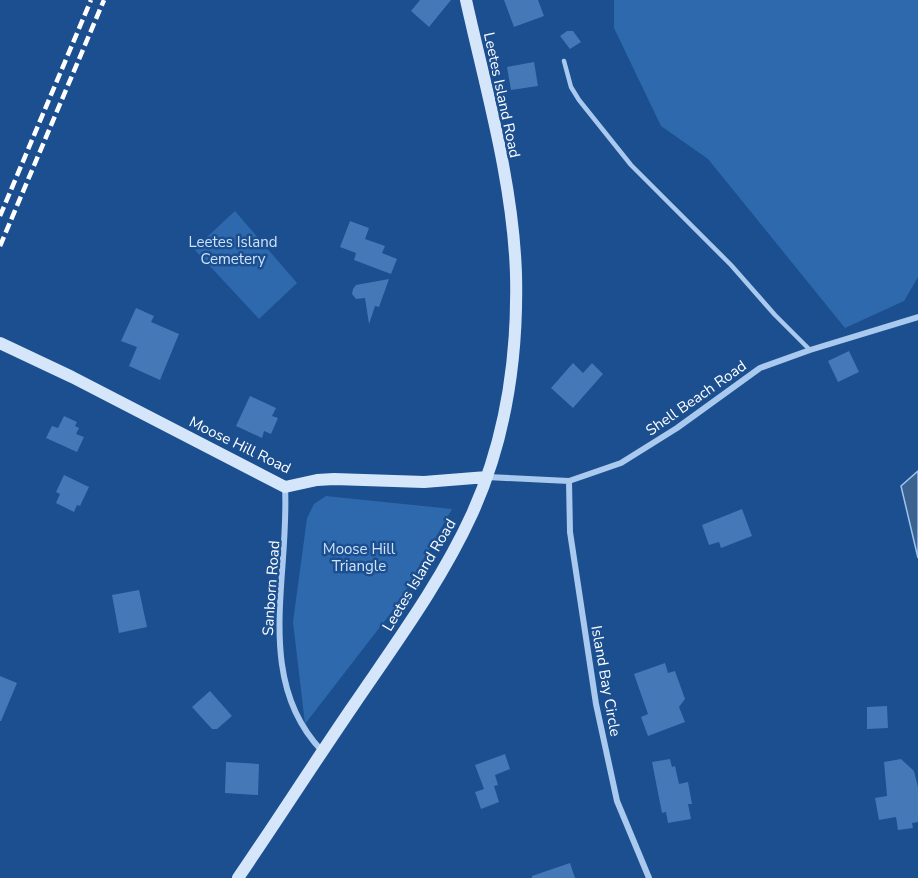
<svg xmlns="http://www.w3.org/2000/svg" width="918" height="878" viewBox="0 0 918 878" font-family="'Nunito Sans',sans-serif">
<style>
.green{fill:#2e69ad}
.water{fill:#3c6290;stroke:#9cc4f0;stroke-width:1.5}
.building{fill:#4478b7}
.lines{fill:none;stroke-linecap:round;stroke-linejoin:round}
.lane{stroke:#a9c9ee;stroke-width:4.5}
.street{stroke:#a9c9ee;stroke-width:6}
.secondary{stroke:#d6e6fa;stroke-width:12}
.rail{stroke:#fff;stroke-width:4.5;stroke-dasharray:10 4.5;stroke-linecap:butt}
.labels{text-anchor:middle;stroke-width:5;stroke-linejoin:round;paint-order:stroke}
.street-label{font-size:15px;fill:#fff;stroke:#1b4f8f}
.park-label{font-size:15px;fill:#cfe3fa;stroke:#1b4f8f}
</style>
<rect width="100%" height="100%" fill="#1b4f8f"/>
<!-- green -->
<path class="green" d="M 614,0 L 918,0 L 918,277 L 904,301 L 845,328 L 708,159 L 661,126 L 614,28 Z
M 235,211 L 297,283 L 259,319 L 194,249 Z
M 326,496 L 452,509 L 397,605 L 305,724 L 293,622 L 307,518 L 314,504 Z"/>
<!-- water -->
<path class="water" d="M 918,471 L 918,558 L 901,486 Z"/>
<!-- building -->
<path class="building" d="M 420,0 L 451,0 L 429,27 L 411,11 Z
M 504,0 L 538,0 L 544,16 L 514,27 Z
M 567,31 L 573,31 L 581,42 L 570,49 L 560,36 Z
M 534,62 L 538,86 L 511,90 L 507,67 Z
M 350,221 L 369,228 L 365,239 L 385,246 L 382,253 L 397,259 L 391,274 L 354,260 L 356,253 L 340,247 Z
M 389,279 L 379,307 L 375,306 L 369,324 L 365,298 L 356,299 L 352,294 L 353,289 L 356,285 Z
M 136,308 L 154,316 L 151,322 L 179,334 L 160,380 L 129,366 L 137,347 L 121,341 Z
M 849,351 L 859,372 L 838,382 L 828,361 Z
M 573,363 L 583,373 L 592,363 L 603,374 L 573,408 L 551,388 Z
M 250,396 L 276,408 L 272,416 L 278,418 L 271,434 L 264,431 L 262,438 L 236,426 Z
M 64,416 L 77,422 L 75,426 L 79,428 L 76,434 L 84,437 L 77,452 L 46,438 L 52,426 L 58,428 Z
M 64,475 L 89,487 L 80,506 L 77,505 L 74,512 L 56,503 L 60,494 L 56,492 Z
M 742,509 L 752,536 L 721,548 L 719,542 L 709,545 L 702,525 Z
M 139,590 L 147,627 L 119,633 L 112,595 Z
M 665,663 L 668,673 L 675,671 L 685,699 L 679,707 L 685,722 L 648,736 L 641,717 L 648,714 L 634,674 Z
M 0,676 L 17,683 L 1,721 L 0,721 Z
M 210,691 L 232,716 L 217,729 L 212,729 L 192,707 Z
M 887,706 L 888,728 L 867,729 L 867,707 Z
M 505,754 L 510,769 L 495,775 L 498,785 L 494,786 L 499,802 L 481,809 L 475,792 L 484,789 L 475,765 Z
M 670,759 L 672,767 L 675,766 L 679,784 L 688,782 L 692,804 L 688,804 L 691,819 L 668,823 L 666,812 L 662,813 L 652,762 Z
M 901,759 L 914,771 L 918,787 L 918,822 L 912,823 L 913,828 L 898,830 L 896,817 L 879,820 L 875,798 L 887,796 L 884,762 Z
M 226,762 L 259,764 L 258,795 L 225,793 Z
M 570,863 L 575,878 L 532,878 L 532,876 Z"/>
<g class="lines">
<!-- lane -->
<path class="lane" d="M 564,61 L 571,87 L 579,100 L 631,165 L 731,265 L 775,315 L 810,350"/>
<!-- street -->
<path class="street" d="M 487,477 L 569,481 L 621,463 L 677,428 L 760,368 L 810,350 L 918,317
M 569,481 L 570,532 L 596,704 L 617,801 L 649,878
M 285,487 C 290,576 253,679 322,751"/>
<!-- secondary -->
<path class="secondary" d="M 0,343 L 72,377 L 285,487 L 317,480 L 334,479 L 424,482 L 487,477
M 238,878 C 277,821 314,763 353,706 C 395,644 441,582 472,514 C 506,439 518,356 516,274 C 513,182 486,90 466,0"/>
<!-- rail -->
<path class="rail" d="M 0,216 L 91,0
M 0,246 L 104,0"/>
</g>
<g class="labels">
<!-- street labels -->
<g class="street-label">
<text transform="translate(502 95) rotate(78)" y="5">Leetes Island Road</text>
<text transform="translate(696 398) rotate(-35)" y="5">Shell Beach Road</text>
<text transform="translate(240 445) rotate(26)" y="5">Moose Hill Road</text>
<text transform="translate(419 575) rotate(-59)" y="5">Leetes Island Road</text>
<text transform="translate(271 588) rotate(-86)" y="5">Sanborn Road</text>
<text transform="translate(606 681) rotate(80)" y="5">Island Bay Circle</text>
</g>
<!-- park labels -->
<g class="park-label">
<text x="233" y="247">Leetes Island<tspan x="233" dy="17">Cemetery</tspan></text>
<text x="359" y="554">Moose Hill<tspan x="359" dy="17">Triangle</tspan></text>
</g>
</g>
</svg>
